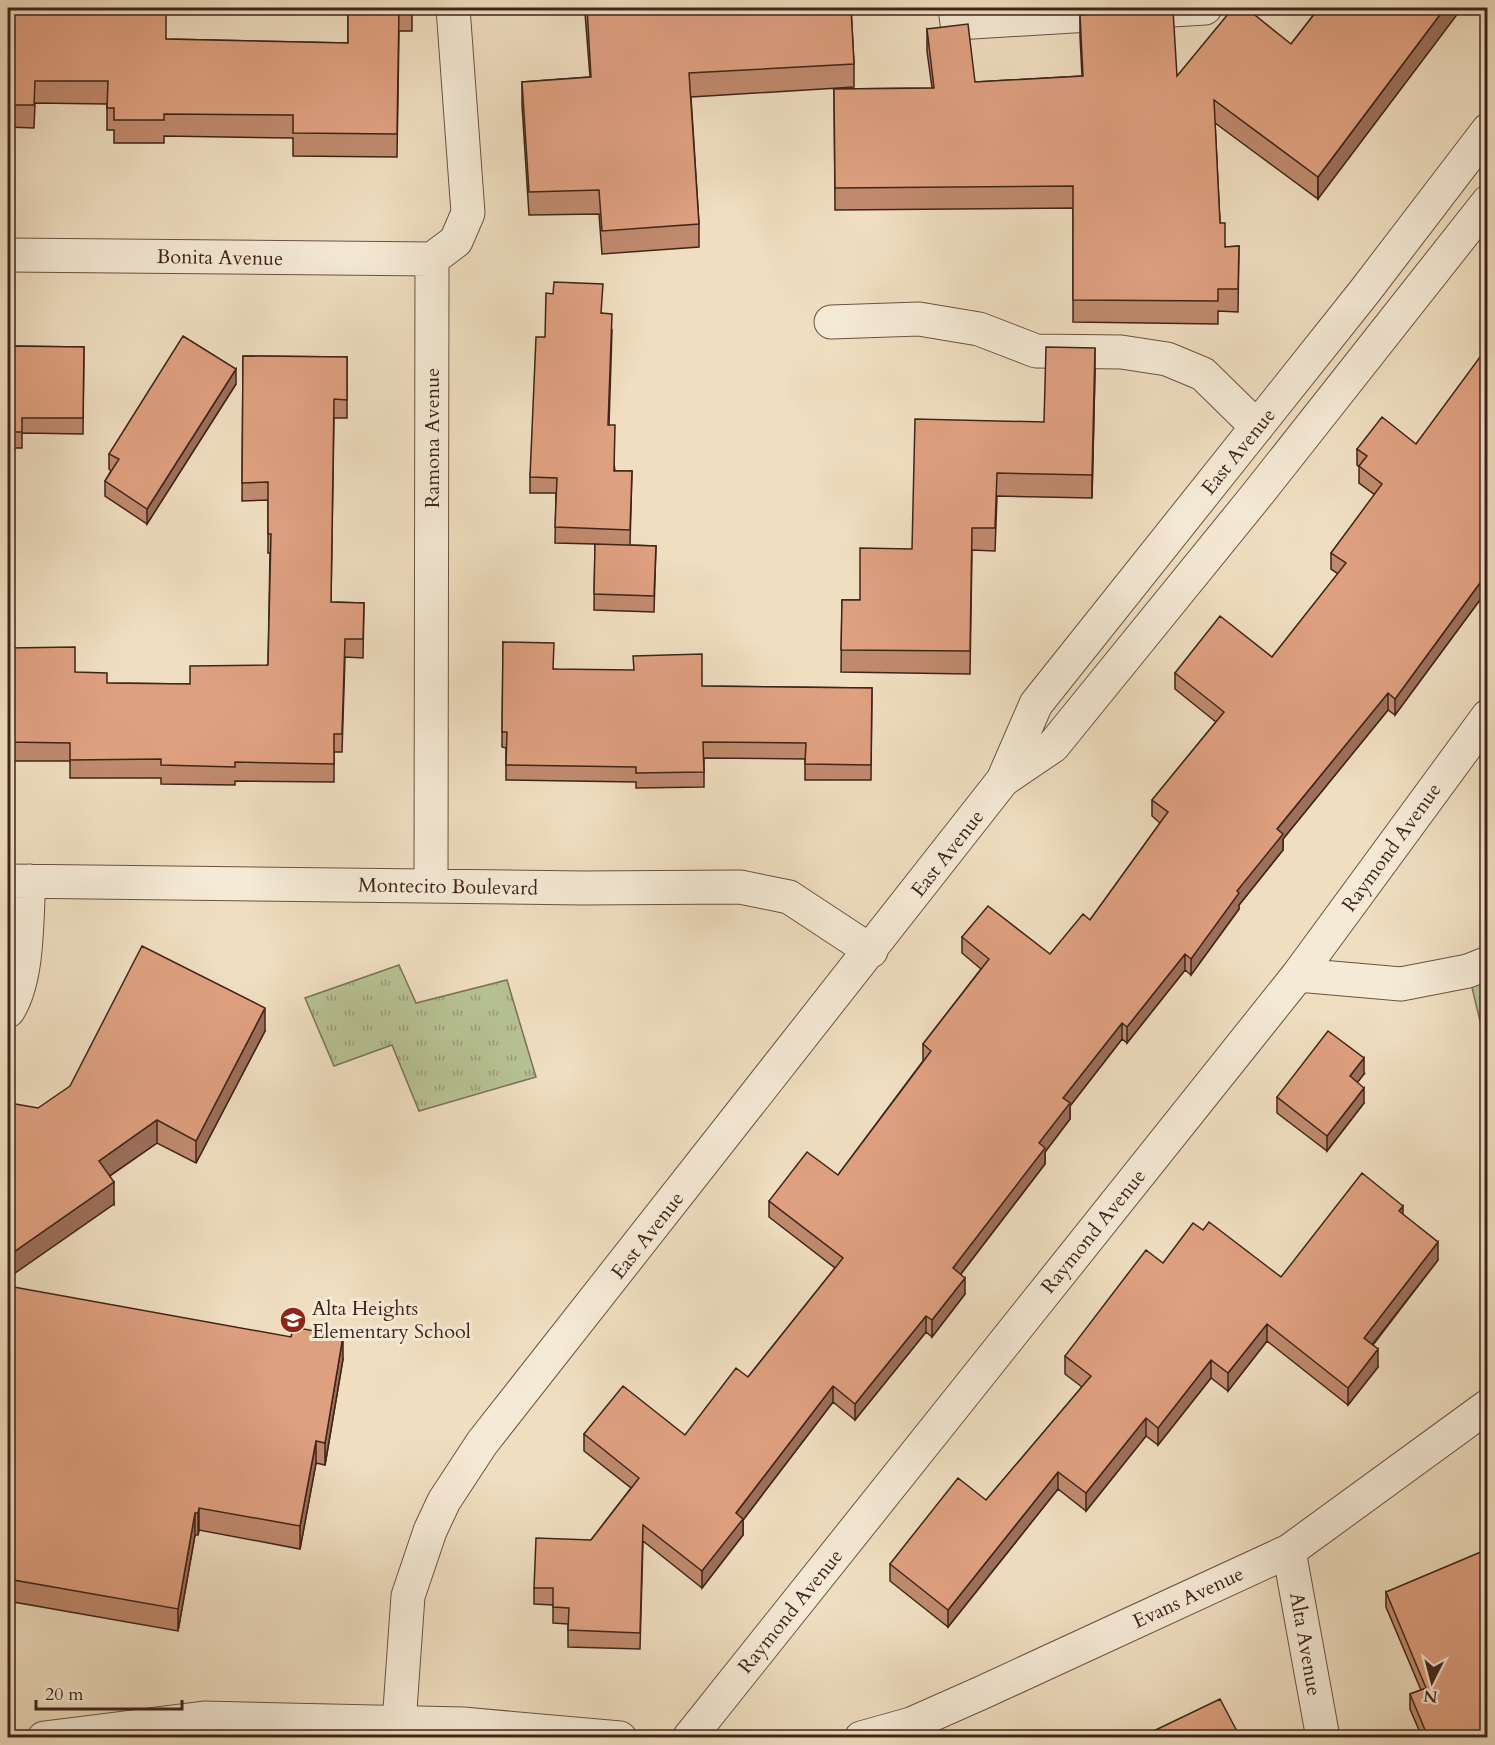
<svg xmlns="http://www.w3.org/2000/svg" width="1495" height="1745" viewBox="0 0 1495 1745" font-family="Cardo,serif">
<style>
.park{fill:url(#park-tufts);stroke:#7b7356;stroke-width:1.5}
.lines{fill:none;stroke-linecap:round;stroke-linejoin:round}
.minor-casing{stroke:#6b5243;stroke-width:35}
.minor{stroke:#f5ead6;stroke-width:33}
.wall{fill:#c08a6e;stroke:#3f2419;stroke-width:1.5}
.shaded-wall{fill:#9c705a;stroke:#3f2419;stroke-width:1.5}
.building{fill:#dfa080;stroke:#3f2419;stroke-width:1.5}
.labels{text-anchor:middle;stroke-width:6;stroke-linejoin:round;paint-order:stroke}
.street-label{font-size:20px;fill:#3f2419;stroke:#f5ead6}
.poi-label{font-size:20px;fill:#3f2419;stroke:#f5ead6;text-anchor:start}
</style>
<defs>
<pattern id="park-tufts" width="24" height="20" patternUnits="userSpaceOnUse" patternTransform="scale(1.5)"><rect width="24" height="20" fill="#b7c294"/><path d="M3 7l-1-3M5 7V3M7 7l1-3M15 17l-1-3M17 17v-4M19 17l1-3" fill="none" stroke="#969d78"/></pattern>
</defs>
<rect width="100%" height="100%" fill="#efdec0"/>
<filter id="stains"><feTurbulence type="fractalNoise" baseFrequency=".00333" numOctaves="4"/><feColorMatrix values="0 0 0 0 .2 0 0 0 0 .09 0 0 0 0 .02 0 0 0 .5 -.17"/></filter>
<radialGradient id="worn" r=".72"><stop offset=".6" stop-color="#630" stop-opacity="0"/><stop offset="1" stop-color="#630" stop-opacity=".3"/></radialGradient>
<!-- park -->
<path class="park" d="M 1487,963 L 1487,1050 L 1468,971 Z
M 399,965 L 416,1003 L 507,980 L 536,1077 L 419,1111 L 392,1045 L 334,1066 L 305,998 Z"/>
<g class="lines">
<defs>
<path id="minor" d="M 955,8 L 957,23 L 1205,8
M 8,255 L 432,259
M 831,322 L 919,319 L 979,329 L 1036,351 L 1121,352 L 1167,359 L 1203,374 L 1257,427
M 1003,780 L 1053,746 L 1256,496 L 1488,202
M 8,881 L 583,888 L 740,887 L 789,897 L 871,951
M 431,885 L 432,259 L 456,241 L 468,213 L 453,8
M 1298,975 L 1401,984 L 1468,971 L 1488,963
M 8,1011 C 29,978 26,920 29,881
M 1289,1551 L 1323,1738
M 44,1738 L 204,1718 L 463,1724 L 620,1738
M 398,1738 L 408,1596 L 430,1531 L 444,1501 L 482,1443 L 1003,780 L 1036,704 L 1365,291 L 1488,130
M 689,1738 L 1298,975 L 1488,716
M 861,1738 L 911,1724 L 981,1693 L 1289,1551 L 1488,1406"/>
</defs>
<!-- minor casing -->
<use href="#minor" class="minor-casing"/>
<!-- minor -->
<use href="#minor" class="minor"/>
</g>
<!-- wall -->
<path class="wall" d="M 8,8 L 85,11 L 166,39 L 348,43 L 348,8 L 412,8 L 412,31 L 399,31 L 397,157 L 293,156 L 293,138 L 164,136 L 164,143 L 114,143 L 114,130 L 107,130 L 107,104 L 35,103 L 34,128 L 8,127 Z
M 511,8 L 851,8 L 854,64 L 854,87 L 691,97 L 699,224 L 699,247 L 602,254 L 599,214 L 529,215 L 522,105 L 522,82 L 590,77 L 585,13 L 511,13 Z
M 1319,8 L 1318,199 L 1215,123 L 1220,223 L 1225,247 L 1239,246 L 1238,312 L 1218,311 L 1218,324 L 1073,322 L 1073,208 L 835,210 L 834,89 L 932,88 L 927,51 L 927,29 L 975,82 L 1082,76 L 1080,37 L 1080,15 L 1139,12 L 1177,76 L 1291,44 Z
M 602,313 L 612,330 L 609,425 L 615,471 L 632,471 L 630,545 L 656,546 L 654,612 L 594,610 L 595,544 L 555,543 L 556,493 L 530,493 L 530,477 L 545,337 Z
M 8,346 L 84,347 L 83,434 L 22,433 L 22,448 L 8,448 Z
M 243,356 L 347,357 L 347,418 L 334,418 L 331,602 L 364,603 L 363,658 L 345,657 L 342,752 L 334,752 L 334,782 L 235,781 L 235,785 L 161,784 L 161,778 L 70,778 L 70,761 L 8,761 L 8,648 L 75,672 L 107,683 L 190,684 L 268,665 L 270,553 L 268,553 L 268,500 L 242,501 Z
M 1488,358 L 1488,589 L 1395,715 L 1388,710 L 1283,839 L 1283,850 L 1239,905 L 1239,909 L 1191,975 L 1185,970 L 1127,1043 L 1122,1039 L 1070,1106 L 1070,1119 L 1045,1152 L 1045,1164 L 961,1274 L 965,1294 L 932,1337 L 926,1332 L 855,1420 L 833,1402 L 743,1520 L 743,1535 L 702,1588 L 643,1541 L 640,1649 L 568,1647 L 568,1624 L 553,1623 L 553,1605 L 534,1604 L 534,1588 L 591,1540 L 631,1488 L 584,1451 L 584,1434 L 685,1435 L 748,1377 L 835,1268 L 769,1217 L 769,1201 L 838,1175 L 923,1061 L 923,1044 L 981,969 L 962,953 L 962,937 L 1050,954 L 1090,920 L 1160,823 L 1152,816 L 1152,800 L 1216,722 L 1175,689 L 1175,673 L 1272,657 L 1338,574 L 1331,569 L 1331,553 L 1375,495 L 1359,483 L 1359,467 L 1357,465 L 1357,449 L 1416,444 Z
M 1095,370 L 1092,498 L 997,496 L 995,551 L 972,550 L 970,674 L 841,672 L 842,600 L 860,600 L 1044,422 Z
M 236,384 L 147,524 L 105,496 L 105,481 L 111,471 L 109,469 L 109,454 Z
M 503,642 L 554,669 L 702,686 L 872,688 L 871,780 L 805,780 L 805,759 L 704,758 L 704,787 L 636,788 L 636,782 L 506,780 L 506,748 L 502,747 Z
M 265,1031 L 196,1163 L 157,1143 L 110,1176 L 114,1204 L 38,1108 Z
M 1364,1074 L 1357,1082 L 1364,1103 L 1327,1151 L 1277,1113 L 1277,1097 Z
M 1403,1215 L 1438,1260 L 1373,1345 L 1378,1367 L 1348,1405 L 1267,1341 L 1228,1391 L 1211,1378 L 1158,1445 L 1146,1436 L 1086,1511 L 1058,1489 L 948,1627 L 890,1581 L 890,1564 L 986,1500 L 1082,1387 L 1065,1374 L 1065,1356 L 1163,1263 L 1203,1230 L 1281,1277 Z
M 8,1286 L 343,1359 L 325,1465 L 316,1463 L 300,1549 L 199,1530 L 198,1535 L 195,1535 L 178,1631 L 8,1601 Z
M 1386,1592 L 1488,1737 L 1422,1737 L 1410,1709 L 1410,1694 L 1421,1690 L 1386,1607 Z"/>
<!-- shaded-wall -->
<path class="shaded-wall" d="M 1445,8 L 1462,8 L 1318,199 L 1318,177 Z
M 1095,348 L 1095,370 L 1092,498 L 1092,475 Z
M 236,369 L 236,384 L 147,524 L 147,509 Z
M 1488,572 L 1488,589 L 1395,715 L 1395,699 Z
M 1388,693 L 1388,710 L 1283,839 L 1283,850 L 1239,905 L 1239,909 L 1191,975 L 1191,959 L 1237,891 L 1277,829 Z
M 1185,954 L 1185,970 L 1127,1043 L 1127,1027 Z
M 265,1008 L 265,1031 L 196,1163 L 196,1141 Z
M 1122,1023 L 1122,1039 L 1070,1106 L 1070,1119 L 1045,1152 L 1045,1164 L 953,1284 L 953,1268 L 1039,1143 L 1063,1098 Z
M 1364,1058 L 1364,1074 L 1350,1092 L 1350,1076 Z
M 1364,1088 L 1364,1103 L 1327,1151 L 1327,1136 Z
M 157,1120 L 157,1143 L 99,1183 L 99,1161 Z
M 114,1182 L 114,1204 L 8,1278 L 8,1256 Z
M 1403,1206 L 1403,1224 L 1399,1211 Z
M 1438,1242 L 1438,1260 L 1364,1355 L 1364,1338 Z
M 965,1278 L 965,1294 L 932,1337 L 932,1320 Z
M 926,1316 L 926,1332 L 855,1420 L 855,1404 Z
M 1267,1324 L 1267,1341 L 1228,1391 L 1228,1373 Z
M 343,1336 L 343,1359 L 325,1465 L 325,1443 Z
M 1378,1349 L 1378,1367 L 1348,1405 L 1348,1388 Z
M 1211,1360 L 1211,1378 L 1158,1445 L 1158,1428 Z
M 833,1386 L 833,1402 L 743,1520 L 743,1535 L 702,1588 L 702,1571 L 736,1513 Z
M 1146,1418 L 1146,1436 L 1086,1511 L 1086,1493 Z
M 316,1441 L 316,1463 L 300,1549 L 300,1526 Z
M 1058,1472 L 1058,1489 L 948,1627 L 948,1610 Z
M 199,1508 L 199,1530 L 198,1535 L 198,1513 Z
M 195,1513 L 195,1535 L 178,1631 L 178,1609 Z"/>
<!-- building -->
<path class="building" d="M 8,8 L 85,8 L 85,11 L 166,12 L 166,39 L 348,43 L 348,8 L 412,8 L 412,9 L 399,8 L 397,134 L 293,133 L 293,115 L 164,114 L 164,120 L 114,120 L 114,108 L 107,108 L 108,81 L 35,81 L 34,105 L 8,105 Z
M 587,8 L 851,8 L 854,64 L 689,73 L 699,224 L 602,231 L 599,190 L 529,192 L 522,82 L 591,77 Z
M 1138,8 L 1139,12 L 1173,10 L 1177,76 L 1233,8 L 1246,8 L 1291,44 L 1319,8 L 1445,8 L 1318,177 L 1214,100 L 1220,223 L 1225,223 L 1225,247 L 1239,246 L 1238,289 L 1218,289 L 1218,301 L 1073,300 L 1073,186 L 835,188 L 834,89 L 934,88 L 927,29 L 968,24 L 975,82 L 1083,76 L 1080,15 L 1090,14 L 1090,11 Z
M 554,282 L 603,284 L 601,313 L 612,314 L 608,425 L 615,425 L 614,471 L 632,471 L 630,530 L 555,527 L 557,478 L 530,477 L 536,337 L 545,337 L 546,293 L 553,294 Z
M 183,336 L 236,369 L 147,509 L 105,481 L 119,459 L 109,454 Z
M 8,346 L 84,347 L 83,418 L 22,418 L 22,432 L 8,432 Z
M 1046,347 L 1095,348 L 1092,475 L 997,473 L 995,528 L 972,528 L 970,651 L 841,650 L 842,600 L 860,600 L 860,548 L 912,549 L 915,419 L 1044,422 Z
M 243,356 L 347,357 L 347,400 L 334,399 L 331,602 L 364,603 L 363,639 L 345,639 L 342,734 L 334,734 L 334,764 L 235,762 L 235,767 L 161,765 L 161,759 L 70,760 L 70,743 L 8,742 L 8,648 L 75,647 L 75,672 L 107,673 L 107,683 L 190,684 L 190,666 L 268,665 L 271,534 L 268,534 L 268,482 L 242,483 Z
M 1480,357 L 1485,361 L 1488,358 L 1488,572 L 1395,699 L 1388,693 L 1277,829 L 1283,834 L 1237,891 L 1239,893 L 1191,959 L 1185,954 L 1127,1027 L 1122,1023 L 1063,1098 L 1070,1103 L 1039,1143 L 1045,1148 L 953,1268 L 965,1278 L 932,1320 L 926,1316 L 855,1404 L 833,1386 L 736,1513 L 743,1519 L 702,1571 L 643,1525 L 640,1633 L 568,1630 L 569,1608 L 553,1607 L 553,1588 L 534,1588 L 536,1538 L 591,1540 L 639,1478 L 584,1434 L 623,1386 L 685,1435 L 736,1368 L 748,1377 L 843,1258 L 769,1201 L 807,1152 L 838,1175 L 931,1051 L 923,1044 L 989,959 L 962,937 L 988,906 L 1050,954 L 1083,914 L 1090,920 L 1168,812 L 1152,800 L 1224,712 L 1175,673 L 1220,616 L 1272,657 L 1346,563 L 1331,553 L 1382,484 L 1359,466 L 1367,456 L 1357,449 L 1382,417 L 1416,444 Z
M 595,544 L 656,546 L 654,596 L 594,594 Z
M 503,642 L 554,643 L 553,669 L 634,670 L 633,656 L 702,654 L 702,686 L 872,688 L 871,765 L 805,764 L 806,743 L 703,742 L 704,772 L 636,773 L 636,767 L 506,765 L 507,732 L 502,732 Z
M 142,946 L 265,1008 L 196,1141 L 157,1120 L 99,1161 L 114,1182 L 8,1256 L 8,1115 L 9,1103 L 38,1108 L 70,1086 Z
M 1328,1031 L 1364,1058 L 1350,1076 L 1364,1088 L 1327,1136 L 1277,1097 Z
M 1362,1173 L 1403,1206 L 1399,1211 L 1438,1242 L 1364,1338 L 1378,1349 L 1348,1388 L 1267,1324 L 1228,1373 L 1211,1360 L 1158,1428 L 1146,1418 L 1086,1493 L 1058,1472 L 948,1610 L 890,1564 L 958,1478 L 986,1500 L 1091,1376 L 1065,1356 L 1146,1250 L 1163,1263 L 1193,1223 L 1203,1230 L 1209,1222 L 1281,1277 Z
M 8,1286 L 291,1337 L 293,1327 L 343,1336 L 325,1443 L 316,1441 L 300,1526 L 199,1508 L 198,1513 L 195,1513 L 178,1609 L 8,1579 Z
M 1488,1549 L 1488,1737 L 1428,1737 L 1410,1694 L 1426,1688 L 1386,1592 Z
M 1220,1699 L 1240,1737 L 1141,1737 Z"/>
<!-- icons -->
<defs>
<symbol id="school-disc" viewBox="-11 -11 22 22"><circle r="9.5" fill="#8f2418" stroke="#f5ead6"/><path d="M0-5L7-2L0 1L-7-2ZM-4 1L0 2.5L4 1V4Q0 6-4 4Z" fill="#fff"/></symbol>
</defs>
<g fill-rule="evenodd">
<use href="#school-disc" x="278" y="1305" width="30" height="30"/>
</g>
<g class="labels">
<!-- street labels -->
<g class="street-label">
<text transform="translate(220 257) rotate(1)" y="7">Bonita Avenue</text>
<text transform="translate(432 438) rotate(-90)" y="7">Ramona Avenue</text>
<text transform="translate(1238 451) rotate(-51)" y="7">East Avenue</text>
<text transform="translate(1391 847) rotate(-54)" y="7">Raymond Avenue</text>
<text transform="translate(947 853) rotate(-52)" y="7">East Avenue</text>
<text transform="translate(448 886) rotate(1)" y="7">Montecito Boulevard</text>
<text transform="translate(1093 1231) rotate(-51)" y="7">Raymond Avenue</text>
<text transform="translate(647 1235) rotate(-52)" y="7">East Avenue</text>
<text transform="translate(1188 1597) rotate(-25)" y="7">Evans Avenue</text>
<text transform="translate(790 1611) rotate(-51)" y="7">Raymond Avenue</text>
<text transform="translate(1306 1644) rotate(80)" y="7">Alta Avenue</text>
</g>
<!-- poi labels -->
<g class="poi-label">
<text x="312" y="1315">Alta Heights<tspan x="312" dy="23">Elementary School</tspan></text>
</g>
</g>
<!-- margin -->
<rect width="1495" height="1745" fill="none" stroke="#efdec0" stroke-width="30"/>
<rect x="9" y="9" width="1477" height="1727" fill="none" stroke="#3f2419" stroke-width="3"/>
<rect x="15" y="15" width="1465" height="1715" fill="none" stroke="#3f2419" stroke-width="1.5"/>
<!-- north arrow -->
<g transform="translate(1432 1682) rotate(186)" stroke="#f5ead6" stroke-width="4.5" paint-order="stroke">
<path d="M0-4.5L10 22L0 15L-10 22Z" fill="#3f2419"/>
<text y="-9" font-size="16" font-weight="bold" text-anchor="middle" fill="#3f2419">N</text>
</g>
<!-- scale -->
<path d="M36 1700v9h146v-9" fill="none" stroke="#3f2419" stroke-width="3"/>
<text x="45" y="1700" font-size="18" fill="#3f2419" stroke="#f5ead6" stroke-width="4.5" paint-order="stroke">20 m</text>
<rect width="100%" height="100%" filter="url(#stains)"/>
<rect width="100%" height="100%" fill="url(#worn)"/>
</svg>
